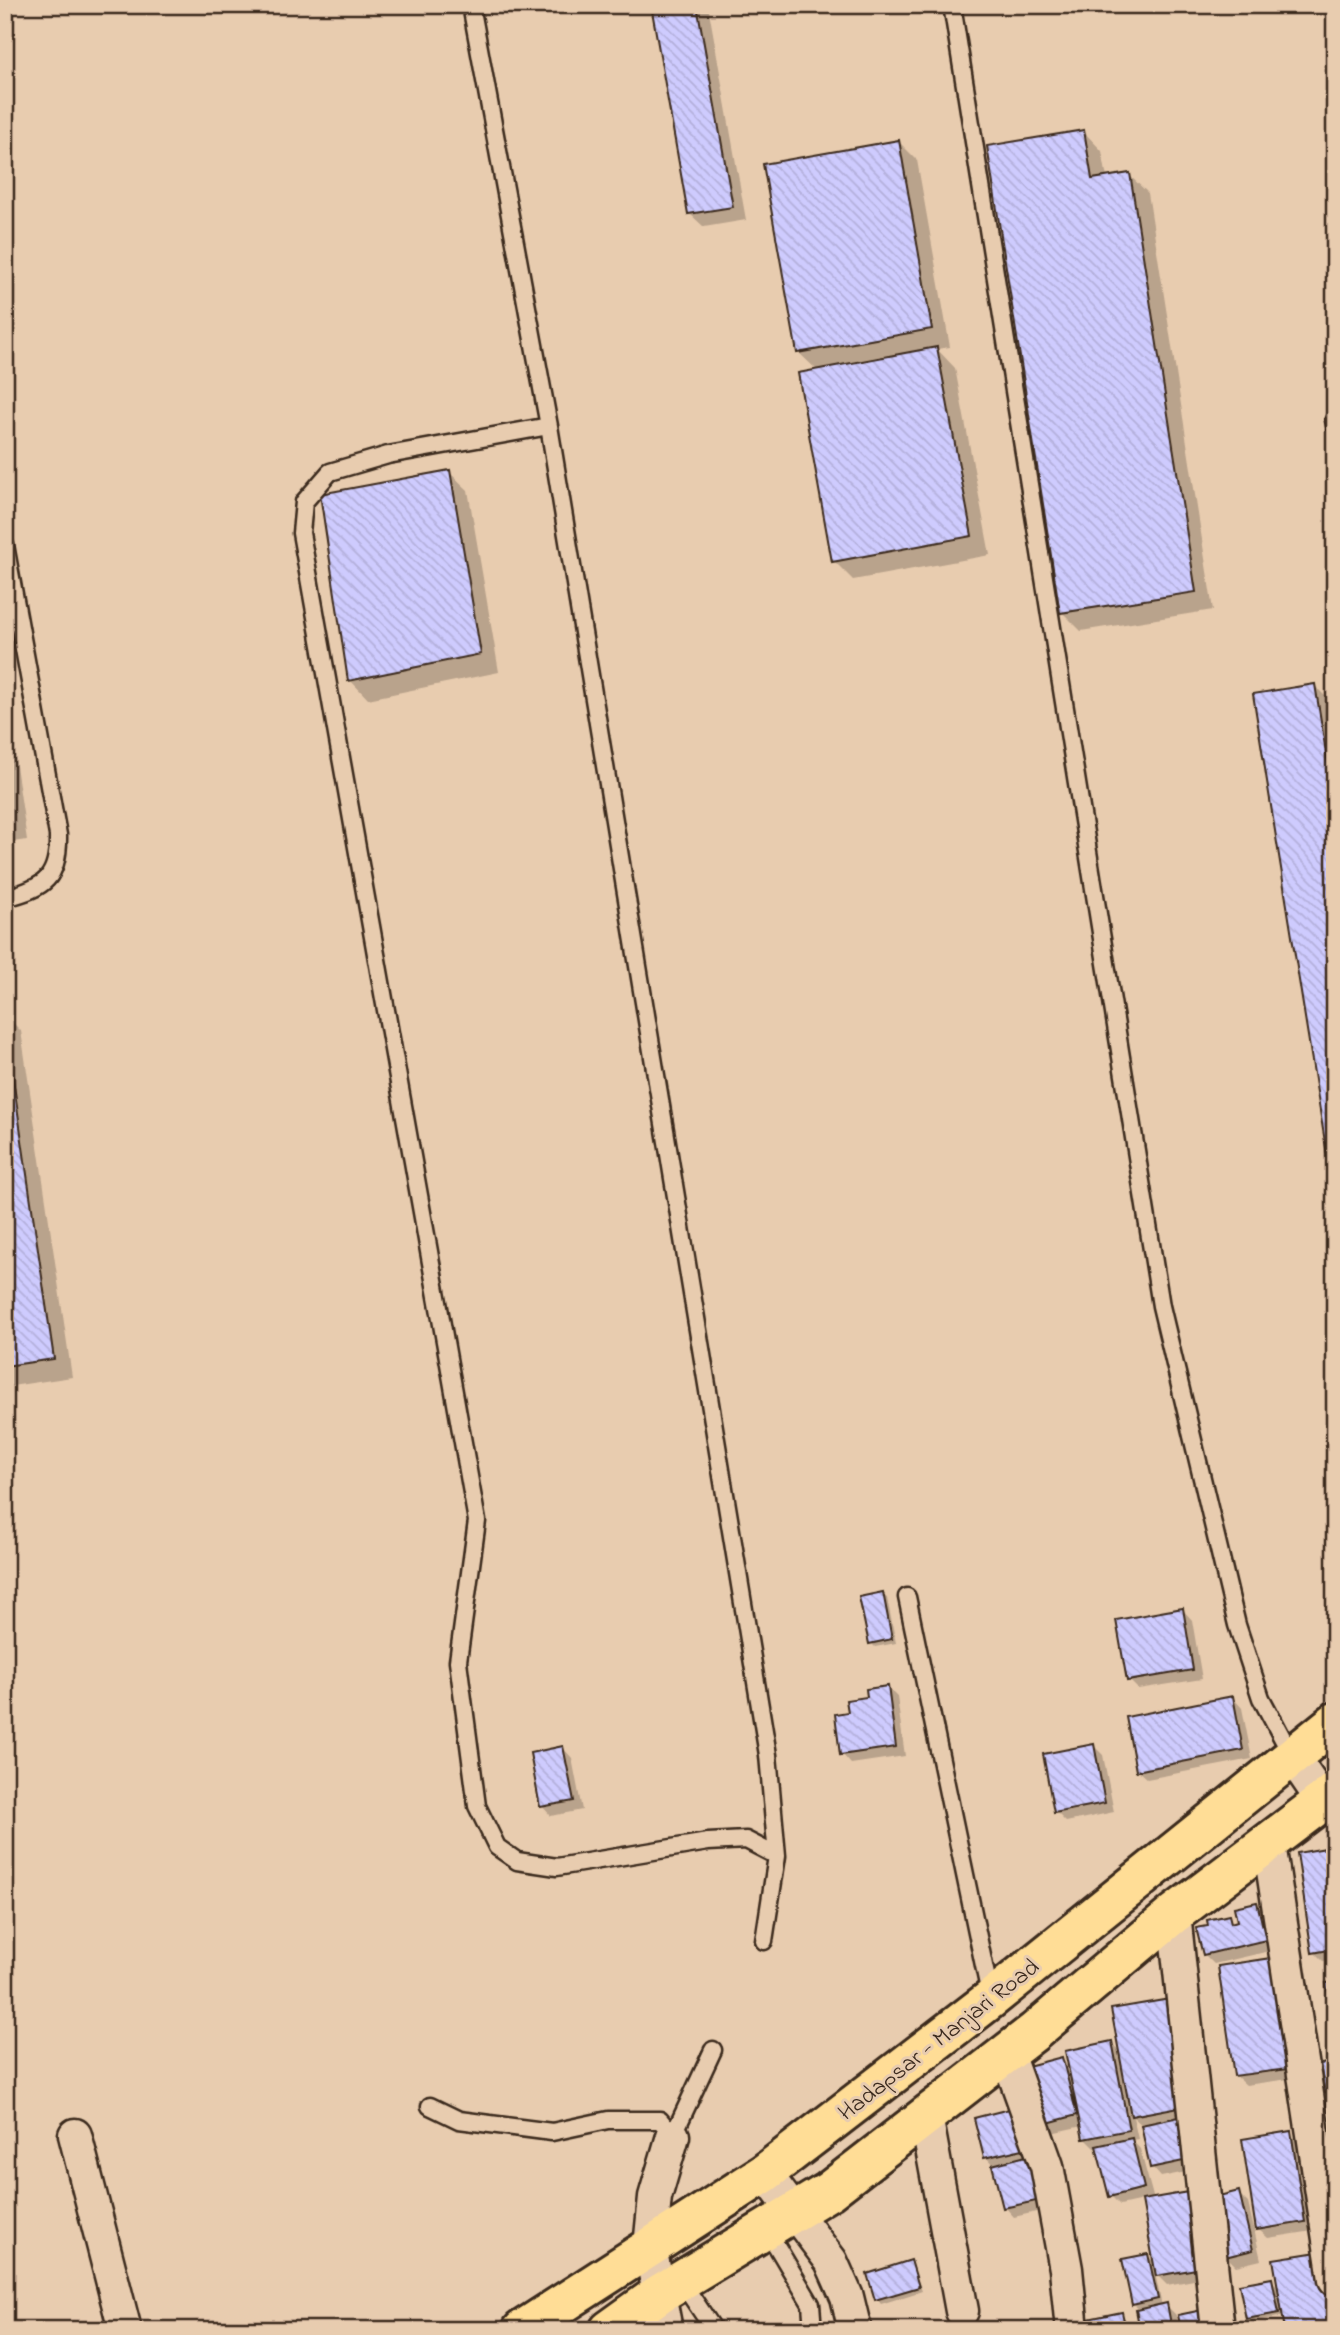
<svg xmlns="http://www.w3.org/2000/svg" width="1340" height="2335" viewBox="0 0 1340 2335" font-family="'Indie Flower',sans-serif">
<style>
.shadow{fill:#0003}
.building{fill:url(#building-back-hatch);stroke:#3b2a1e;stroke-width:2}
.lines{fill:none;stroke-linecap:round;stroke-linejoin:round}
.service-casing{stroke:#3b2a1e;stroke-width:21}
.minor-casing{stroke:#3b2a1e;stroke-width:37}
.primary-casing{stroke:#3b2a1e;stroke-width:44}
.service{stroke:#e8ccaf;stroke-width:16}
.minor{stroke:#e8ccaf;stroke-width:32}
.primary{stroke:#ffdd96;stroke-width:38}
.labels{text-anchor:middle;stroke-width:6;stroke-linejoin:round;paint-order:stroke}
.street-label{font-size:24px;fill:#3b2a1e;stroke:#e8ccaf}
</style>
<defs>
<pattern id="building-back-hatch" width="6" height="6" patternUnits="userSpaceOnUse" patternTransform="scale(1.75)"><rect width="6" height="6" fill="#cecbfe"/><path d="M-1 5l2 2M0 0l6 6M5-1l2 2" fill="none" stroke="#b2aed9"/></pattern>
</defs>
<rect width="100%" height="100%" fill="#e8ccaf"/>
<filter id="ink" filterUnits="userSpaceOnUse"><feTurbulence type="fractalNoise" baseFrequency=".0143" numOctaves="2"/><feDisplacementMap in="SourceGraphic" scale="14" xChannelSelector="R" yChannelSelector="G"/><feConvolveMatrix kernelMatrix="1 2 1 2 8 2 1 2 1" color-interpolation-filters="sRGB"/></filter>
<g filter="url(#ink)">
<!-- shadow -->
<path class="shadow" d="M 653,5 L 708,5 L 746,220 L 704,227 L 689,213 Z
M 985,5 L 1012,5 L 989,9 Z
M 1084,132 L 1102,151 L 1107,178 L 1129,175 L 1148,193 L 1213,610 L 1081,631 L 1062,612 Z
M 899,142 L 917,160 L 950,347 L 937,349 L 955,368 L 990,555 L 853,580 L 834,561 L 818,371 L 798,352 Z
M 449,472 L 468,490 L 499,672 L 368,699 L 350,680 Z
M 1314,685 L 1333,704 L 1335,716 L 1335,1175 L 1332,1172 Z
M 5,691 L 27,840 L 5,843 Z
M 5,1015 L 21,1031 L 72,1377 L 5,1387 Z
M 882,1594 L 887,1598 L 896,1643 L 875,1647 L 871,1643 Z
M 1183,1610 L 1192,1620 L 1202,1679 L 1138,1689 L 1129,1680 Z
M 888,1688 L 897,1697 L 905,1756 L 851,1764 L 842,1754 L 850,1713 Z
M 1233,1698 L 1242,1708 L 1252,1759 L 1147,1779 L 1137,1770 Z
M 1093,1745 L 1103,1755 L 1114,1812 L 1066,1822 L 1056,1812 Z
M 563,1748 L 572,1758 L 582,1810 L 551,1816 L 542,1806 Z
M 1325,1850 L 1335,1860 L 1335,1959 L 1323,1961 L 1314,1952 Z
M 1257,1904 L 1266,1913 L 1274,1950 L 1214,1964 L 1204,1954 L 1210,1927 L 1228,1917 L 1235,1924 Z
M 1220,1968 L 1296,2078 L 1246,2085 L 1236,2076 Z
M 1169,2000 L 1201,2169 L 1161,2177 L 1152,2167 L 1143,2126 L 1133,2117 L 1138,2139 L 1132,2140 L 1140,2149 L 1154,2200 L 1210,2277 L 1167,2285 L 1155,2273 L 1162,2306 L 1166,2305 L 1176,2315 L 1179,2330 L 1142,2330 L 1140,2310 L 1133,2304 L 1148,2256 L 1155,2263 L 1143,2200 L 1120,2205 L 1111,2196 L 1098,2147 L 1094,2148 L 1084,2138 L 1082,2126 L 1051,2133 L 1041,2124 L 1061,2059 L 1070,2068 L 1111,2043 L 1121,2052 Z
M 1335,2063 L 1335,2096 L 1331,2096 L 1327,2092 Z
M 1012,2110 L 1049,2209 L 1014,2217 L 1005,2207 L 994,2166 L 986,2157 Z
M 1290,2133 L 1299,2143 L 1313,2231 L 1268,2238 L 1258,2229 Z
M 1238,2193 L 1248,2203 L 1261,2260 L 1236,2266 L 1226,2256 Z
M 911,2262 L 922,2291 L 881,2304 L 877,2299 Z
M 1335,2263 L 1335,2330 L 1284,2316 L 1252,2322 L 1248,2318 L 1271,2280 L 1280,2289 Z
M 1122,2314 L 1132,2330 L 1082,2330 Z"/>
<!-- building -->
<path class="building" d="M 651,5 L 697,5 L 733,207 L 688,214 Z
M 1084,130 L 1092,179 L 1130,173 L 1196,592 L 1060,613 L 987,146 Z
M 899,140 L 932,329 L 797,353 L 763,164 Z
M 937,347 L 972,536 L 832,562 L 798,373 Z
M 450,470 L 481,654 L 348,681 L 320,494 Z
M 1315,684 L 1335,808 L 1335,1172 L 1330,1173 L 1253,694 Z
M 5,1024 L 54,1359 L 5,1366 Z
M 883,1592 L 892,1639 L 869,1644 L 859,1597 Z
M 1183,1608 L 1193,1670 L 1127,1681 L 1116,1620 Z
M 888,1686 L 896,1747 L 840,1755 L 835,1714 L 848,1712 L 846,1700 L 867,1697 L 866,1689 Z
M 1233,1696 L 1243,1750 L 1136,1771 L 1126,1717 Z
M 1094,1744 L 1105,1803 L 1054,1813 L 1043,1754 Z
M 563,1746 L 574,1801 L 540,1807 L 530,1753 Z
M 1326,1848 L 1335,1907 L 1335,1949 L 1312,1953 L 1297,1853 Z
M 1257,1902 L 1266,1940 L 1203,1955 L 1196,1928 L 1208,1926 L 1207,1920 L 1229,1915 L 1231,1923 L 1237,1921 L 1234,1907 Z
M 1271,1958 L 1288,2069 L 1234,2076 L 1218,1966 Z
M 1335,1982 L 1335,2034 L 1334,2034 L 1326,1983 Z
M 1170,1999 L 1190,2105 L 1131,2116 L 1111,2009 Z
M 1112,2041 L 1129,2130 L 1083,2139 L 1065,2051 Z
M 1062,2057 L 1077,2115 L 1040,2125 L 1024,2067 Z
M 1335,2062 L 1335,2091 L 1325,2093 L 1320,2064 Z
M 1013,2108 L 1023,2149 L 984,2158 L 974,2118 Z
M 1184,2116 L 1193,2159 L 1150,2168 L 1141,2125 Z
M 1335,2129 L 1335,2169 L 1328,2171 L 1321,2131 Z
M 1291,2131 L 1305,2222 L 1256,2230 L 1242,2139 Z
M 1132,2138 L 1144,2188 L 1109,2197 L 1096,2146 Z
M 1030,2155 L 1041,2200 L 1003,2208 L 992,2165 Z
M 1239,2191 L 1253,2250 L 1225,2257 L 1211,2198 Z
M 1188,2192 L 1202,2268 L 1156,2276 L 1142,2200 Z
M 1324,2251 L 1335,2330 L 1285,2330 L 1273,2259 Z
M 1148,2254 L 1158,2299 L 1132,2305 L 1122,2259 Z
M 911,2260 L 919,2287 L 875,2300 L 867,2274 Z
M 1272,2278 L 1279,2313 L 1246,2319 L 1239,2284 Z
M 1167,2303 L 1172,2330 L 1140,2330 L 1136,2310 Z
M 1207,2309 L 1209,2330 L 1181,2330 L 1178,2315 Z
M 1122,2312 L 1126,2330 L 1080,2330 L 1078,2321 Z"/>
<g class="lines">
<defs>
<path id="service" d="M 471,5 L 549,426 L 768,1755 L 777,1856 L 764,1941
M 952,5 L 1161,1306 L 1237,1625 L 1261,1698 L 1292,1756
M 1334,420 L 1335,425
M 549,426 L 388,455 L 330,472 L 304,502 L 301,533 L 477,1521 L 458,1661 L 477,1806 L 497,1847 L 517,1861 L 557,1867 L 708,1842 L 746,1840 L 777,1856
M 5,545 L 58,835 C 59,878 45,888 5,898
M 907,1597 L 991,1999
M 430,2106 L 459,2120 L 552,2132 L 608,2120 L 660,2120 L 673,2136 L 713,2050
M 767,2230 L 811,2304 L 813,2330
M 681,2281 L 714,2330"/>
<path id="minor" d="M 1292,1756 L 1322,1800
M 1269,1844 L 1335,2279
M 1174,1914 L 1218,2330
M 1007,2054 L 1047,2166 L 1066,2269 L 1072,2330
M 926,2116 L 962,2311
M 75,2135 L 125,2330
M 765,2173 L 831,2261 L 847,2297 L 855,2330
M 666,2330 L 650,2247 L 655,2197 L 673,2136"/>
<path id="primary" d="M 522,2330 L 765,2173 L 991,1999 L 1335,1722
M 609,2330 L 659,2294 L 829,2191 L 1034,2032 L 1174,1914 L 1335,1792"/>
</defs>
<!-- service casing -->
<use href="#service" class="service-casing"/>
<!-- minor casing -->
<use href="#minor" class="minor-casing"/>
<!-- primary casing -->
<use href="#primary" class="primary-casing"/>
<!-- service -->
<use href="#service" class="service"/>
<!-- minor -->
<use href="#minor" class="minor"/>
<!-- primary -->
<use href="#primary" class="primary"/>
</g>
</g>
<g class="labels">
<!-- street labels -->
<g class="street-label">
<text transform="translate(938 2039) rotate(-38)" y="8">Hadapsar - Manjari Road</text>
</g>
</g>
<!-- margin -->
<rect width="1340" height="2335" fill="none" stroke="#e8ccaf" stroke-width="28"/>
<rect x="14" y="14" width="1312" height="2307" fill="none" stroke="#3b2a1e" stroke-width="2.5" filter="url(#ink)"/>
</svg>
